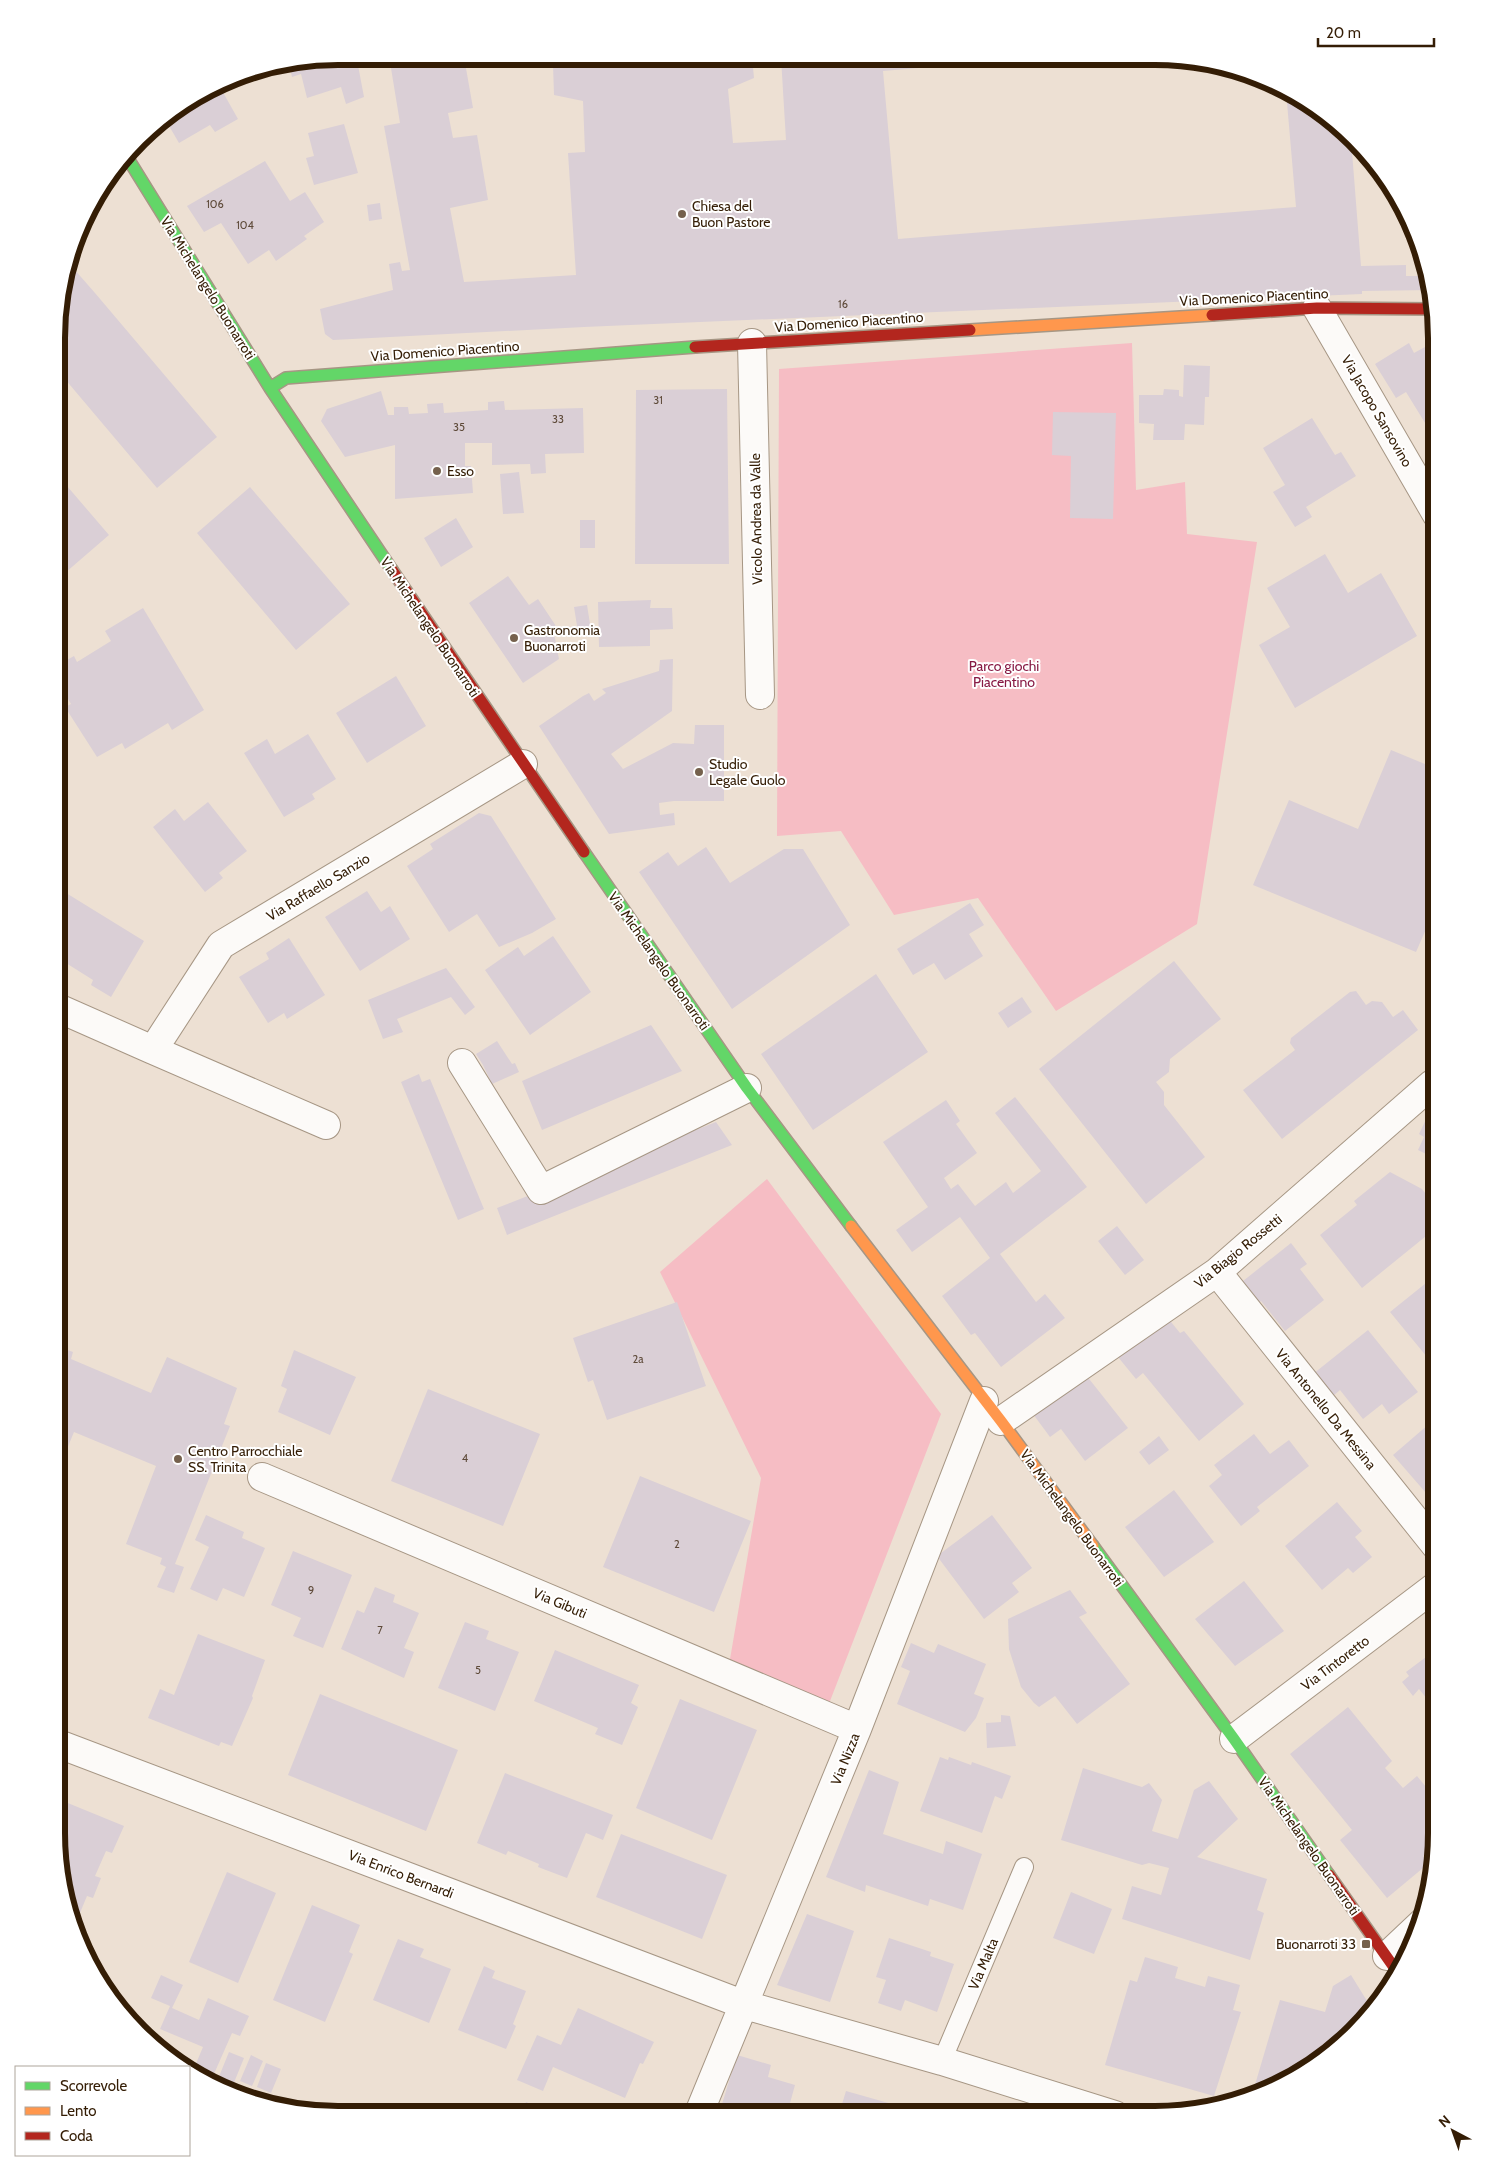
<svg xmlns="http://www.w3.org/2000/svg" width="1493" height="2171" viewBox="0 0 1493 2171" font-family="Cabin,sans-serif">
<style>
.green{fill:#f6bdc4}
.building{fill:#dacfd6}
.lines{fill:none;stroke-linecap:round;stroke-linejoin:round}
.lane-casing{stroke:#a69684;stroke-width:20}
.street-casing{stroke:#a69684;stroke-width:30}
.fast-casing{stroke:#a69684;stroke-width:14}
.slow-casing{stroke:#a69684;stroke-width:14}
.jam-casing{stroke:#a69684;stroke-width:14}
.lane{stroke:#fcfaf8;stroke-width:18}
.street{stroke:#fcfaf8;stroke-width:28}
.fast{stroke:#63d668;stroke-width:11}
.slow{stroke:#ff974d;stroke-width:11}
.jam{stroke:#b3261e;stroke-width:11}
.poi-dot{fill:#75614d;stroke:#fff;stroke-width:2}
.labels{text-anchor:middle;stroke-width:4;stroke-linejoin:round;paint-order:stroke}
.number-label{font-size:11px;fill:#5e4a39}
.poi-label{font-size:14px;fill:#341d05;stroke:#fff;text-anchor:start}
.street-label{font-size:14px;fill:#341d05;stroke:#fff}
.park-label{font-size:14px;fill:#871a44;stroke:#fff}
.rim{fill:none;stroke:#341d05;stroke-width:6}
</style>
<rect width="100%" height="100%" fill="#ede0d3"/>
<!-- green -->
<path class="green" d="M 1132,343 L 1136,490 L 1185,482 L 1187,534 L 1257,542 L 1197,924 L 1056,1011 L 978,898 L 894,915 L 841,831 L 777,836 L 779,369 Z
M 767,1179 L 941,1414 L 825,1714 L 729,1665 L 761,1478 L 660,1272 Z"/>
<!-- building -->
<path class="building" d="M 389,56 L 464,57 L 473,108 L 448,113 L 453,138 L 477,135 L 488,200 L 450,208 L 464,282 L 576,275 L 568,153 L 585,152 L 583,101 L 554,95 L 553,65 L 576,57 L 752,57 L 754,78 L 728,89 L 733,143 L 786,140 L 781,58 L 1035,58 L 883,71 L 898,239 L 1296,207 L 1286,91 L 1326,114 L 1351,139 L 1361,266 L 1406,265 L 1406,276 L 1425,276 L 1426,266 L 1432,290 L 1362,291 L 1362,294 L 584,327 L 333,340 L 325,334 L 320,309 L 393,290 L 389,264 L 400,262 L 402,271 L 410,270 L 384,126 L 400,123 Z
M 334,57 L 336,67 L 357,60 L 364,97 L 346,104 L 341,87 L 307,98 L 301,74 L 292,77 L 289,64 Z
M 220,87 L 238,119 L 215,132 L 210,125 L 179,143 L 165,119 Z
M 344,124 L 358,173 L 314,185 L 306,158 L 314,156 L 308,133 Z
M 265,161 L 290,201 L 305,192 L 324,222 L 304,236 L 307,239 L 276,261 L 269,250 L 248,264 L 221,223 L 204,232 L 187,206 Z
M 380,203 L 382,219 L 369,221 L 367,205 Z
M 70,268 L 74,269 L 95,293 L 217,437 L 157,488 L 59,372 L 59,301 Z
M 1409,343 L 1414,353 L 1425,347 L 1436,366 L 1426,372 L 1437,389 L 1437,427 L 1430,431 L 1406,392 L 1396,398 L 1375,364 Z
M 1184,365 L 1210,366 L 1209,397 L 1205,397 L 1204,425 L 1185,424 L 1184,440 L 1153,440 L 1154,424 L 1139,423 L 1139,395 L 1163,395 L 1164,389 L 1179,390 L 1179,396 L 1183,397 Z
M 727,389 L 729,564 L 635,564 L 636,390 Z
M 381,391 L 388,415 L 394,415 L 394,407 L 408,407 L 409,414 L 428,413 L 427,404 L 443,403 L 444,413 L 488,410 L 488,402 L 504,401 L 505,410 L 583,408 L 584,453 L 545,454 L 546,473 L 531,474 L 530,464 L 492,465 L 492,443 L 465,443 L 465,466 L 471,466 L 473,493 L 395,499 L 395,445 L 345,457 L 321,421 L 327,409 Z
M 1053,412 L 1116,413 L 1113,519 L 1070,518 L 1071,456 L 1052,455 Z
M 1312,418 L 1335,455 L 1341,452 L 1356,476 L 1306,507 L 1312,517 L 1295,527 L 1273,492 L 1285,485 L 1263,448 Z
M 59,424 L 68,436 L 58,435 Z
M 519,472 L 524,513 L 503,514 L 500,474 Z
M 61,479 L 109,535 L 58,579 L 58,480 Z
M 250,487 L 350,604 L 296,650 L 197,533 Z
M 456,518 L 473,547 L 441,567 L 424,538 Z
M 580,520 L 595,520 L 595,548 L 580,548 Z
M 1325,554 L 1348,593 L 1381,573 L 1417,636 L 1295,708 L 1259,645 L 1290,627 L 1267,588 Z
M 508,576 L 529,605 L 538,599 L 556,626 L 553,628 L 559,659 L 523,683 L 469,603 Z
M 651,600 L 650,608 L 672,608 L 673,629 L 650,630 L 650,646 L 599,647 L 598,602 Z
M 587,605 L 591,630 L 578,632 L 574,607 Z
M 143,608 L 204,710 L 172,730 L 168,723 L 125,749 L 122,743 L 97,757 L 65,707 L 71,704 L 58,682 L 58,665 L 74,656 L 77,662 L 111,641 L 105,631 Z
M 673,659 L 672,711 L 611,754 L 623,769 L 673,743 L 694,744 L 695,725 L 724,725 L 724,801 L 674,801 L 659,803 L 660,815 L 674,813 L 675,825 L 609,834 L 539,726 L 583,696 L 589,693 L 594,701 L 606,693 L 602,689 L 659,671 L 660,660 Z
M 396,676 L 426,726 L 367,763 L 336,713 Z
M 308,734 L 336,779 L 312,794 L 315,799 L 284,817 L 244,753 L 267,739 L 275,754 Z
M 1391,750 L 1437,769 L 1437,904 L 1416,952 L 1253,885 L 1289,800 L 1358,829 Z
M 208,802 L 247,851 L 219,873 L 223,878 L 205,892 L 153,827 L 175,809 L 184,821 Z
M 479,813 L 491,816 L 556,919 L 532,933 L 499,947 L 477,914 L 449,932 L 407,866 L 433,849 L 430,844 Z
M 706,847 L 730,883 L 784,849 L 803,849 L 850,925 L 732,1009 L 639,872 L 668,852 L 678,866 Z
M 58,888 L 144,941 L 111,997 L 91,985 L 93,980 L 58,958 Z
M 367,891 L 381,912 L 390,906 L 410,939 L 360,971 L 325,917 Z
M 970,903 L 984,925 L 969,934 L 983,956 L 945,980 L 934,963 L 913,975 L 897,949 Z
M 553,936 L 591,992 L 530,1035 L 485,970 L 518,947 L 524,956 Z
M 289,938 L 325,995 L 287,1019 L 284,1013 L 268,1023 L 239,977 L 269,959 L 266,953 Z
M 1174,961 L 1221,1019 L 1170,1059 L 1169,1072 L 1156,1082 L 1164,1092 L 1164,1105 L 1205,1157 L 1146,1204 L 1039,1069 Z
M 446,968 L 475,1007 L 465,1015 L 451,997 L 397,1019 L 403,1032 L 383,1039 L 368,1000 Z
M 876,974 L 928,1052 L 813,1130 L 761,1054 Z
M 1356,991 L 1366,1005 L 1372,1001 L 1382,1002 L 1393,1017 L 1403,1010 L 1418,1030 L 1282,1139 L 1243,1090 L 1295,1050 L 1290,1043 L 1291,1038 L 1350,992 Z
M 1022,997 L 1032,1012 L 1008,1028 L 998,1013 Z
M 651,1025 L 682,1071 L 542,1130 L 522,1081 Z
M 497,1041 L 512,1064 L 515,1063 L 519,1072 L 492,1084 L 483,1065 L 476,1054 Z
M 419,1074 L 422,1082 L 430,1079 L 484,1209 L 458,1220 L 401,1082 Z
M 1015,1097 L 1087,1187 L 1000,1254 L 1036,1302 L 1045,1294 L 1065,1318 L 1001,1367 L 975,1333 L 971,1335 L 942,1296 L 990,1258 L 960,1217 L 912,1252 L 896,1230 L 928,1207 L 883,1142 L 946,1100 L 960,1121 L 956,1124 L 977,1153 L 944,1178 L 951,1189 L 958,1184 L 975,1206 L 1006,1182 L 1013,1193 L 1041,1171 L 995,1113 Z
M 1434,1103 L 1436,1104 L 1436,1159 L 1418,1150 L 1424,1137 L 1419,1134 Z
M 716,1122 L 732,1145 L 507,1235 L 497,1208 Z
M 1390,1172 L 1422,1189 L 1436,1207 L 1436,1228 L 1362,1288 L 1320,1235 L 1357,1205 L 1354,1201 Z
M 1117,1226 L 1144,1260 L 1125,1275 L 1098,1241 Z
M 1291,1243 L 1307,1264 L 1300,1269 L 1324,1300 L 1285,1331 L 1261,1301 L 1255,1306 L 1238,1285 Z
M 1436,1275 L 1436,1368 L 1390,1312 Z
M 677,1302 L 706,1386 L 607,1420 L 593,1380 L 588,1382 L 573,1338 Z
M 1167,1317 L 1180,1333 L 1184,1331 L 1244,1404 L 1199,1441 L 1143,1373 L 1136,1379 L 1118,1357 Z
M 1368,1330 L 1418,1392 L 1389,1414 L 1382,1404 L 1363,1419 L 1340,1390 L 1332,1397 L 1313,1374 Z
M 57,1346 L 73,1352 L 71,1359 L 151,1393 L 167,1357 L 237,1388 L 224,1424 L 230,1426 L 175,1564 L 184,1567 L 174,1593 L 157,1587 L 166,1567 L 160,1564 L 162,1558 L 126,1544 L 156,1466 L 74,1432 L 57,1473 Z
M 294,1350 L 356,1377 L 330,1435 L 278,1412 L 287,1389 L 281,1386 Z
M 1086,1375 L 1128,1428 L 1085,1461 L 1061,1429 L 1050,1437 L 1033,1414 Z
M 428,1389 L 540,1434 L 503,1526 L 391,1481 Z
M 1436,1418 L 1436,1498 L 1433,1501 L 1393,1455 Z
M 1254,1434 L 1270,1454 L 1289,1440 L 1309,1466 L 1257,1507 L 1260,1511 L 1241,1526 L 1209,1486 L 1222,1475 L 1214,1465 Z
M 1159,1436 L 1169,1450 L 1149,1465 L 1139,1452 Z
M 640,1476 L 751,1521 L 714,1612 L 603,1567 Z
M 1174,1490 L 1214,1542 L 1164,1577 L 1125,1527 Z
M 1337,1502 L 1362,1531 L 1355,1537 L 1372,1557 L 1353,1573 L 1348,1568 L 1322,1590 L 1285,1546 Z
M 206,1515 L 244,1532 L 242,1538 L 265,1548 L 244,1597 L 223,1588 L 217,1601 L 190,1589 L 209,1547 L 195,1540 Z
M 992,1515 L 1032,1568 L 1012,1583 L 1019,1592 L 984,1619 L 937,1556 Z
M 293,1551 L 352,1575 L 323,1648 L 293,1636 L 301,1618 L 271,1605 Z
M 1244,1581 L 1284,1631 L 1235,1666 L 1195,1619 Z
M 375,1587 L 395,1595 L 393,1602 L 419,1613 L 404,1648 L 414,1652 L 404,1678 L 341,1649 L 357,1610 L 364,1613 Z
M 1070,1590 L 1087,1613 L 1079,1617 L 1130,1684 L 1077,1724 L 1055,1696 L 1039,1707 L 1034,1703 L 1021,1687 L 1009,1649 L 1008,1619 Z
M 465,1622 L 489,1631 L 486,1639 L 519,1652 L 495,1711 L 438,1688 Z
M 198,1634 L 265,1660 L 252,1696 L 253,1698 L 232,1746 L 221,1742 L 219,1746 L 148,1718 L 160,1689 L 174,1695 Z
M 1436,1642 L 1436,1710 L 1419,1689 L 1413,1696 L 1402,1682 L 1409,1676 L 1406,1672 L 1434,1651 L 1430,1647 Z
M 911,1643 L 934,1653 L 938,1644 L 986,1664 L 974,1694 L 984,1698 L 976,1718 L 965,1732 L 897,1704 L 910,1671 L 901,1667 Z
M 555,1650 L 639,1685 L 631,1703 L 638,1707 L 622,1745 L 595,1734 L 598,1728 L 534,1701 Z
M 320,1694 L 458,1750 L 426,1831 L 288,1775 Z
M 680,1699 L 757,1730 L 712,1840 L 636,1808 Z
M 1348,1707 L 1392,1761 L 1385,1768 L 1403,1788 L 1417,1776 L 1436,1799 L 1436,1845 L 1423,1856 L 1429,1863 L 1387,1898 L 1340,1840 L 1352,1830 L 1290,1754 Z
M 1001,1715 L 1010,1716 L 1016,1746 L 987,1748 L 986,1723 L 1001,1722 Z
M 940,1757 L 948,1760 L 949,1757 L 971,1765 L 972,1762 L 1011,1776 L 1002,1799 L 995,1796 L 982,1833 L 920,1811 Z
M 1083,1768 L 1142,1787 L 1149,1783 L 1162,1800 L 1152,1831 L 1178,1839 L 1194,1790 L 1209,1781 L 1238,1819 L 1197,1857 L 1267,1879 L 1257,1910 L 1264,1913 L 1250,1960 L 1122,1919 L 1132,1886 L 1161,1895 L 1169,1868 L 1149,1863 L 1142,1865 L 1061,1840 Z
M 869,1770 L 899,1782 L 883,1834 L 943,1854 L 946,1841 L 982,1854 L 963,1910 L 930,1899 L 928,1906 L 866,1885 L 865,1892 L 826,1877 Z
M 505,1773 L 613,1815 L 603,1840 L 586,1833 L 567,1878 L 538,1867 L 539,1864 L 508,1851 L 506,1855 L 477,1843 Z
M 58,1799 L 124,1826 L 112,1853 L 106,1851 L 95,1876 L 101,1878 L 93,1898 L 87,1896 L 77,1920 L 84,1923 L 78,1937 L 62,1889 L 56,1833 L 56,1803 Z
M 621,1834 L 727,1875 L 702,1939 L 596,1897 Z
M 227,1872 L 276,1893 L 238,1983 L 189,1962 Z
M 1071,1892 L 1112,1909 L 1094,1954 L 1053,1938 Z
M 312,1905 L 360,1925 L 349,1952 L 353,1954 L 325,2022 L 273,2000 Z
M 807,1914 L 854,1931 L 830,2002 L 777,1985 Z
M 889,1938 L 931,1952 L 930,1956 L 954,1964 L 937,2012 L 905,2000 L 901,2011 L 878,2003 L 886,1980 L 876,1977 Z
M 398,1939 L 424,1949 L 420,1957 L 451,1969 L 429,2023 L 373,2000 Z
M 1145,1957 L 1178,1967 L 1175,1978 L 1205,1987 L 1208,1976 L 1240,1985 L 1233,2010 L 1241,2012 L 1214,2096 L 1105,2065 L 1130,1980 L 1137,1982 Z
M 484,1966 L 495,1971 L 492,1978 L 526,1991 L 513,2024 L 516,2026 L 506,2049 L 458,2030 Z
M 161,1975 L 183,1985 L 172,2008 L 199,2020 L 208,1998 L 249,2016 L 240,2036 L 232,2033 L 210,2083 L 192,2073 L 203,2047 L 160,2029 L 170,2006 L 151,1998 Z
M 1351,1975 L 1372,2009 L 1341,2045 L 1280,2086 L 1252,2095 L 1280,2000 L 1325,2012 L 1333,1986 Z
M 578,2008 L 654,2042 L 643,2064 L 640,2063 L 625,2098 L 553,2067 L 543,2091 L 517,2080 L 537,2035 L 561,2045 Z
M 229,2052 L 244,2058 L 233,2085 L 218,2079 Z
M 251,2055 L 263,2061 L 252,2086 L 240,2081 Z
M 737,2055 L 771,2065 L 768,2077 L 795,2085 L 787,2114 L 719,2114 Z
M 266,2063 L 281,2069 L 271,2093 L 257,2087 Z
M 846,2091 L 899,2106 L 896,2114 L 839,2114 Z
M 526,2102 L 551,2113 L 521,2113 Z"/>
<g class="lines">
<defs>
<path id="lane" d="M 942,2061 L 1024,1867"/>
<path id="street" d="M 1317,308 L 1437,515
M 752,343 L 760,695
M 58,1008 L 153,1050
M 462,1063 L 541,1190 L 747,1088
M 326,1125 L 153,1050 L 221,945 L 523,764
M 1217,1272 L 1436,1546
M 1001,1421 L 1217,1272 L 1432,1084 L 1436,1087
M 262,1477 L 857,1729
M 1234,1739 L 1436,1586
M 56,1743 L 745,2005 L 942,2061 L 1115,2115
M 1387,1956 L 1422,1923
M 699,2113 L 857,1729 L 984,1401"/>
<path id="fast" d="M 127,157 L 270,388 L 392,570
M 270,388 L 286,378 L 695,347
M 584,852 L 747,1088 L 851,1226
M 1093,1546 L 1234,1739 L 1329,1875"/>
<path id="slow" d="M 970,330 L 1212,315
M 851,1226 L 1001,1421 L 1093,1546"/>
<path id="jam" d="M 1212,315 L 1317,308 L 1434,309
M 695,347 L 970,330
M 392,570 L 584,852
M 1329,1875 L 1398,1973"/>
</defs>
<!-- lane casing -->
<use href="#lane" class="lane-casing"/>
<!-- street casing -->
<use href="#street" class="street-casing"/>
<!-- fast casing -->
<use href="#fast" class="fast-casing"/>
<!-- slow casing -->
<use href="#slow" class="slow-casing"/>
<!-- jam casing -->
<use href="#jam" class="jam-casing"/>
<!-- lane -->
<use href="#lane" class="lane"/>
<!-- street -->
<use href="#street" class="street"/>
<!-- fast -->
<use href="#fast" class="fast"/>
<!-- slow -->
<use href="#slow" class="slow"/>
<!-- jam -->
<use href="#jam" class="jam"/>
</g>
<!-- markers -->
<g class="poi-dot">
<circle cx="682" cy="214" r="5"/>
<circle cx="437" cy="471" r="5"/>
<circle cx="514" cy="638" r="5"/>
<circle cx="699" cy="772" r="5"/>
<circle cx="178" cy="1459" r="5"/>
<rect x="1361" y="1939" width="10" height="10" rx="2.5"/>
</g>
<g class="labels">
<!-- number labels -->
<g class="number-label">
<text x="215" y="208">106</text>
<text x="245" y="229">104</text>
<text x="843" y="308">16</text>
<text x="658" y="404">31</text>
<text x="558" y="423">33</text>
<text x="459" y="431">35</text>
<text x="638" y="1363">2a</text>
<text x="465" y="1462">4</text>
<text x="677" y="1548">2</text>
<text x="311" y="1594">9</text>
<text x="380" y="1634">7</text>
<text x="478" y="1674">5</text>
</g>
<!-- poi labels -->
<g class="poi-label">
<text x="692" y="211">Chiesa del<tspan x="692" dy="16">Buon Pastore</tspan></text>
<text x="447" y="476">Esso</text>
<text x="524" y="635">Gastronomia<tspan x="524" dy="16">Buonarroti</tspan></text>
<text x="709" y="769">Studio<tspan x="709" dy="16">Legale Guolo</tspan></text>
<text x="188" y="1456">Centro Parrocchiale<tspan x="188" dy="16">SS. Trinita</tspan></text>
<text x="1356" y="1949" text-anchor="end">Buonarroti 33</text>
</g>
<!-- street labels -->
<g class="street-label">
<text transform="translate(208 288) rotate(58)" y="5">Via Michelangelo Buonarroti</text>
<text transform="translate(1254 297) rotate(-3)" y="5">Via Domenico Piacentino</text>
<text transform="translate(849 322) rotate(-4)" y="5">Via Domenico Piacentino</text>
<text transform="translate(445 351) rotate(-4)" y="5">Via Domenico Piacentino</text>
<text transform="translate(1377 411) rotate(60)" y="5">Via Jacopo Sansovino</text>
<text transform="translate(756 519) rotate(-91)" y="5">Vicolo Andrea da Valle</text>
<text transform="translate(430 627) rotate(56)" y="5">Via Michelangelo Buonarroti</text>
<text transform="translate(318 887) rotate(-31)" y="5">Via Raffaello Sanzio</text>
<text transform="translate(659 961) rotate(55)" y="5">Via Michelangelo Buonarroti</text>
<text transform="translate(1238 1251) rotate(-39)" y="5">Via Biagio Rossetti</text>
<text transform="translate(1326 1409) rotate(51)" y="5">Via Antonello Da Messina</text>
<text transform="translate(1072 1518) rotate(54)" y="5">Via Michelangelo Buonarroti</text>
<text transform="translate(560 1603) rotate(23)" y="5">Via Gibuti</text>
<text transform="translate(1335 1663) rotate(-37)" y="5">Via Tintoretto</text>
<text transform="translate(845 1759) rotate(-68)" y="5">Via Nizza</text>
<text transform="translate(1309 1846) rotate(55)" y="5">Via Michelangelo Buonarroti</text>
<text transform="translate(401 1874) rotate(21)" y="5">Via Enrico Bernardi</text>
<text transform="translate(983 1964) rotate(-67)" y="5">Via Malta</text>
</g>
<!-- park labels -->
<g class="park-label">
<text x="1004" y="671">Parco giochi<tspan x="1004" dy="16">Piacentino</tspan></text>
</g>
</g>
<!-- crop -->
<path d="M0 0H1493V2171H0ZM338 65H1155A273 273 0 0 1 1428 338V1833A273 273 0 0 1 1155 2106H338A273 273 0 0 1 65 1833V338A273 273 0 0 1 338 65Z" fill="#fff" fill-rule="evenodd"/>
<path class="rim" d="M338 65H1155A273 273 0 0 1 1428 338V1833A273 273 0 0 1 1155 2106H338A273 273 0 0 1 65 1833V338A273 273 0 0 1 338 65Z"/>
<!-- legend -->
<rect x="15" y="2066" width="175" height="90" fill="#ffffff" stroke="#aea59b"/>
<rect x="25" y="2082" width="25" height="8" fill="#63d668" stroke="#aea59b"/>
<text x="60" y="2091" font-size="15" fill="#341d05">Scorrevole</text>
<rect x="25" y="2107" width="25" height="8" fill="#ff974d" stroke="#aea59b"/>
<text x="60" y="2116" font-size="15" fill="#341d05">Lento</text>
<rect x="25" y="2132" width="25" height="8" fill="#b3261e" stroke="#aea59b"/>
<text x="60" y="2141" font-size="15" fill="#341d05">Coda</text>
<!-- north arrow -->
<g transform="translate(1453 2131) rotate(319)" stroke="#ffffff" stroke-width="4" paint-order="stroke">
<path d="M0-4L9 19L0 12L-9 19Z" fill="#341d05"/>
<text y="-8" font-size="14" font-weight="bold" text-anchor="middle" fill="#341d05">N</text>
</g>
<!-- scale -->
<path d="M1318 38v8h116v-8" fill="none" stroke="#341d05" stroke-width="2.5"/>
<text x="1326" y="38" font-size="15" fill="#341d05" stroke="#ffffff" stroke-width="4" paint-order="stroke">20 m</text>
</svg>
